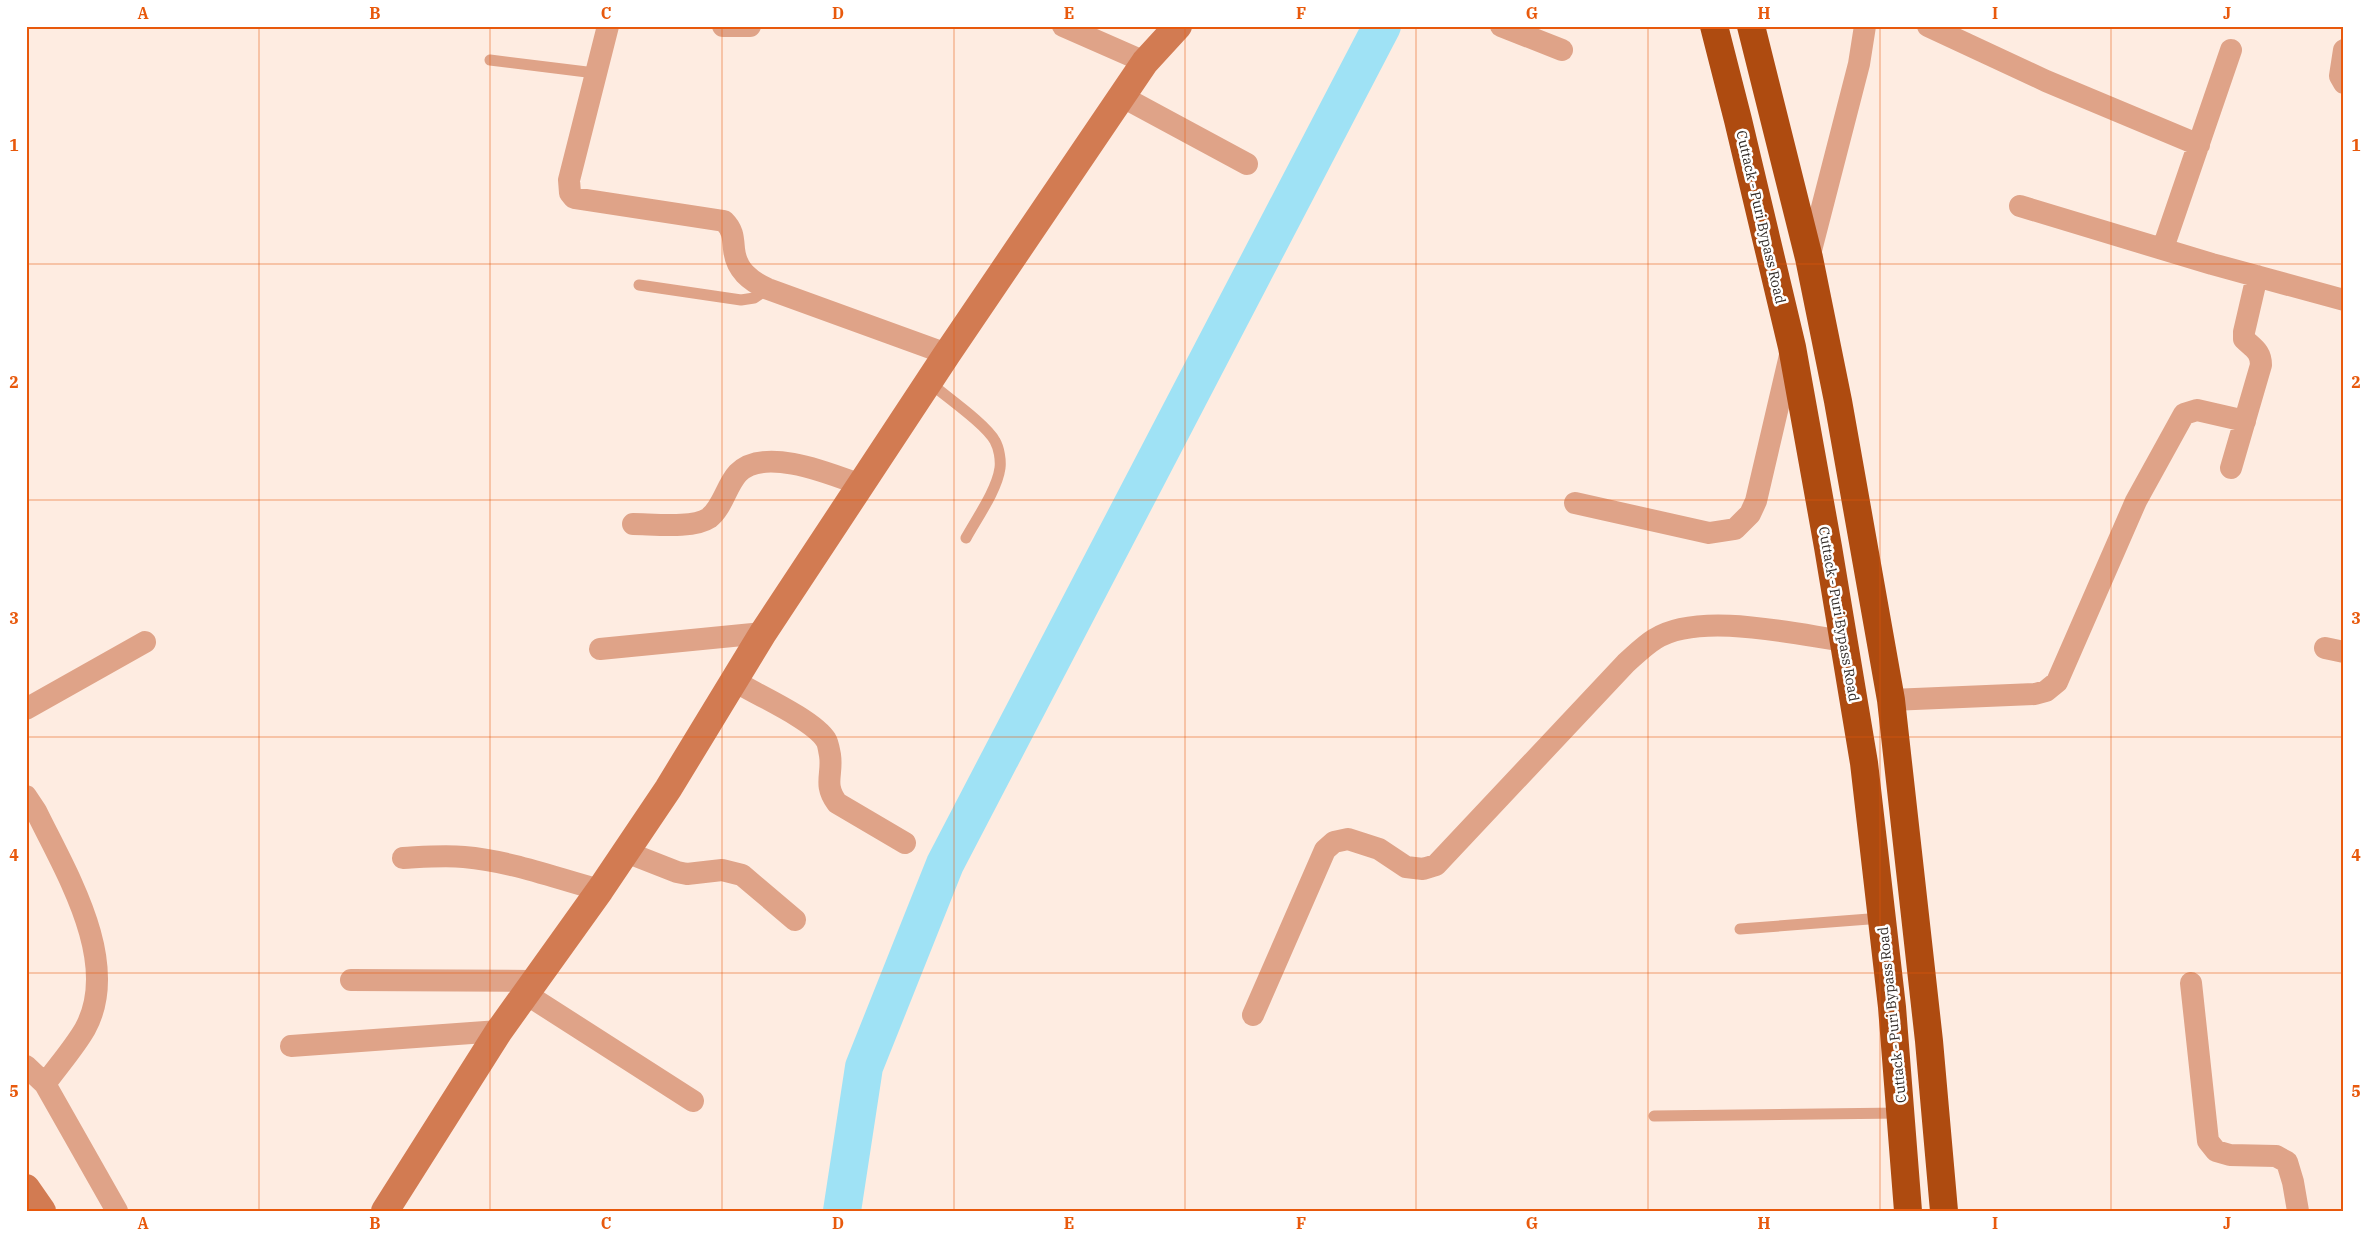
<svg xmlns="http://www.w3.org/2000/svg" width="2370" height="1237" viewBox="0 0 2370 1237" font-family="'IBM Plex Serif',serif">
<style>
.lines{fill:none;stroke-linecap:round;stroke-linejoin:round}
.river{stroke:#9fe2f5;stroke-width:38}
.lane{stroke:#dfa388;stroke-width:11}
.street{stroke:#dfa388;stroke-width:22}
.secondary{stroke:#d27b52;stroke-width:28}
.highway{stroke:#ae4b10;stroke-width:28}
.grid{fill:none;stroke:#e8590c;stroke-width:1;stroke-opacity:0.55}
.labels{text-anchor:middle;stroke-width:5;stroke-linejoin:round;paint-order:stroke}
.street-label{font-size:14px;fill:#322b27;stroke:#fff}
.neatline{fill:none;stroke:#e8590c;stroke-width:2}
.grid-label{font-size:16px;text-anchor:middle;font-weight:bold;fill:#e8590c}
</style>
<rect width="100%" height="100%" fill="#feece1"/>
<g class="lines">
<!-- river -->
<path class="river" d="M 842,1211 L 864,1067 L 945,864 L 1382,26"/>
<!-- lane -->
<path class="lane" d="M 490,60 L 595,73
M 639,285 L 741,300 L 754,298 L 768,289
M 929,382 C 945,396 986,424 995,441 C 999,448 1001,460 1000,468 C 997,490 977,518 966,538
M 1740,929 L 1882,918
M 1654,1116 L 1900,1113"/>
<!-- street -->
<path class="street" d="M 608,26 L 569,180 L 570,193 L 574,198 L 724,221 C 733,230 733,237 734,249 C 736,270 750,281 768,289 L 947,354
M 723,26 L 750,26
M 1063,26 L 1145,62
M 1501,26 L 1562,50
M 1928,26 L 2046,81 L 2199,145
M 2344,50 L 2340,76 L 2344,83
M 1121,96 L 1247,164
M 2020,206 L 2212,264 L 2344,300
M 2163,248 L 2231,50
M 1809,258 L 1859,64 L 1865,26
M 2231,468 L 2261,365 C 2261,351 2253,348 2244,339 L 2244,332 L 2257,276
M 1575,503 L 1709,533 L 1735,529 L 1750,514 L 1756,501 L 1791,351
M 633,524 C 652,524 693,529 709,518 C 723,507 726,486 738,473 C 764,446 831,474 861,485
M 2325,648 L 2344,652
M 600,649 L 763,633
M 734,681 C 756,694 814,720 826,740 C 828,743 829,750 830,755 C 833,775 823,784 837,803 L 905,843
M 1891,700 L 2035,694 L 2046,691 L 2057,682 L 2136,501 L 2184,414 L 2197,410 L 2245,421
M 26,709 L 145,642
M 26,796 L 36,811 C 65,871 122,962 85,1029 C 74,1048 58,1066 45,1084
M 626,852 L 677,872 L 687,874 L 722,870 L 742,875 L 795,920
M 403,858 C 423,857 444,855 464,857 C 511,861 555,878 600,890
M 351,980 L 535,981
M 2191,983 L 2208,1141 L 2216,1151 L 2230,1155 L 2276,1156 L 2287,1162 L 2293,1182 L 2298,1211
M 526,994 L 693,1101
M 1253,1015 L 1325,850 L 1334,842 L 1348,839 L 1379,849 L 1406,867 L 1423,869 L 1436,865 L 1626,663 C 1635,655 1645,645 1655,639 C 1699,611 1794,634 1844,641
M 291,1046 L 499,1031
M 26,1066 L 45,1084 L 117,1211"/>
<!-- secondary -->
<path class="secondary" d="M 26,1188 L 42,1211
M 385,1211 L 499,1031 L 600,890 L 668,789 L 763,633 L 947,354 L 1145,62 L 1178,26"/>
<!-- highway -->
<path class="highway" d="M 1714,26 L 1738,120 L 1792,347 L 1828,547 L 1864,763 L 1892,1007 L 1908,1211
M 1751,26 L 1809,258 L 1838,401 L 1891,700 L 1929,1041 L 1944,1211"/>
</g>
<!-- grid -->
<path class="grid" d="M 259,26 L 259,1211M 490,26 L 490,1211M 722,26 L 722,1211M 954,26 L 954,1211M 1185,26 L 1185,1211M 1416,26 L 1416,1211M 1648,26 L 1648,1211M 1880,26 L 1880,1211M 2111,26 L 2111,1211M 26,264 L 2344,264M 26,500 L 2344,500M 26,737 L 2344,737M 26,973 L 2344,973"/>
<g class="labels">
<!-- street labels -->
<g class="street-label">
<text transform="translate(1761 217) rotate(77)" y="5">Cuttack - Puri Bypass Road</text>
<text transform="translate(1839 614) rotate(80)" y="5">Cuttack - Puri Bypass Road</text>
<text transform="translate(1892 1015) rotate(-96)" y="5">Cuttack - Puri Bypass Road</text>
</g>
</g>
<!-- border -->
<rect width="2370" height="1237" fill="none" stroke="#ffffff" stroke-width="55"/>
<rect x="28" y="28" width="2314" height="1182" class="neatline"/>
<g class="grid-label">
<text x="143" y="19">A</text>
<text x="375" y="19">B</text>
<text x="606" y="19">C</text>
<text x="838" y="19">D</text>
<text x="1069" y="19">E</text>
<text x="1301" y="19">F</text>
<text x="1532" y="19">G</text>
<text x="1764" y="19">H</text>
<text x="1995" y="19">I</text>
<text x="2227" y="19">J</text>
<text x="14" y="151">1</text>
<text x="2356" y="151">1</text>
<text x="14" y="388">2</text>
<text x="2356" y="388">2</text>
<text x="14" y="624">3</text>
<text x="2356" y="624">3</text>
<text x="14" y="861">4</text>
<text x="2356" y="861">4</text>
<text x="14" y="1097">5</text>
<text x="2356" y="1097">5</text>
<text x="143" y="1229">A</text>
<text x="375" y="1229">B</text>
<text x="606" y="1229">C</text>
<text x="838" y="1229">D</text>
<text x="1069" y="1229">E</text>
<text x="1301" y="1229">F</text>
<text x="1532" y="1229">G</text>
<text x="1764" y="1229">H</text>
<text x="1995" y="1229">I</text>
<text x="2227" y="1229">J</text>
</g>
</svg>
